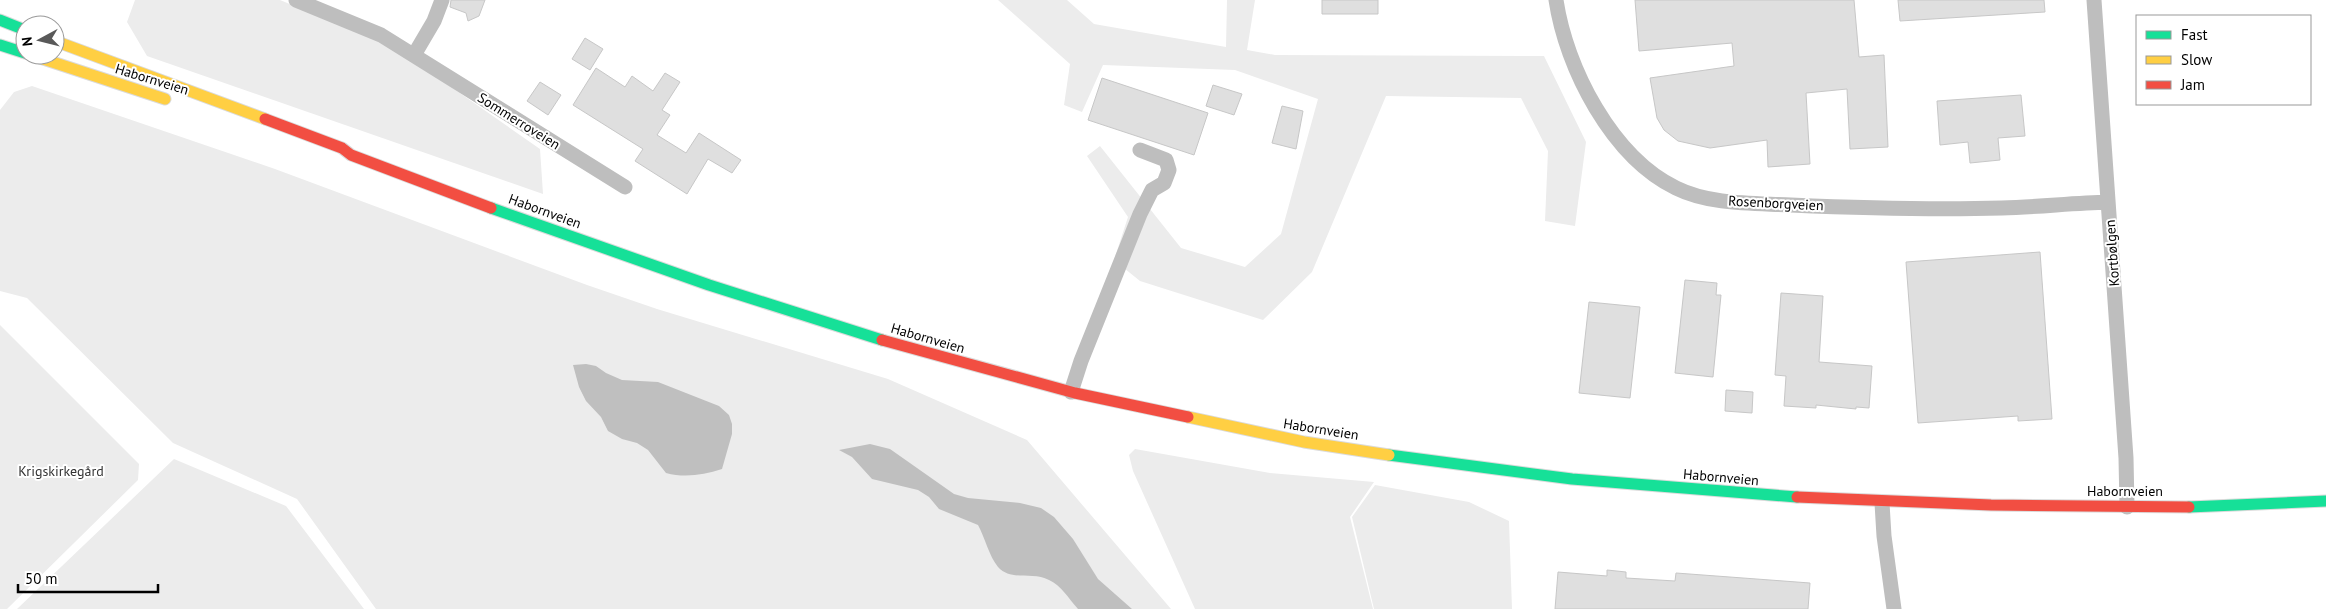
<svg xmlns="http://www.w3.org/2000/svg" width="2326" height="609" viewBox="0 0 2326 609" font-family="'PT Sans',sans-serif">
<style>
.green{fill:#ececec}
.water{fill:#bfbfbf}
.building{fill:#dfdfdf;stroke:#c7c7c7}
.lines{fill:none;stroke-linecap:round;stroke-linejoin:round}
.fast-casing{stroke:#dbdbdb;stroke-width:13}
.slow-casing{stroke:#dbdbdb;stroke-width:13}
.jam-casing{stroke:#dbdbdb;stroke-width:13}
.street{stroke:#bebebe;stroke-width:15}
.fast{stroke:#16e098;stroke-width:11}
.slow{stroke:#ffcf43;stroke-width:11}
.jam{stroke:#f24e42;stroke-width:11}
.labels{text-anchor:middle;stroke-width:4;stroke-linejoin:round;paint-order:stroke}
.street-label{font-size:14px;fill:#000;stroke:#fff}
.park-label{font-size:14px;fill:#333;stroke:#fff}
</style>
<rect width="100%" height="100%" fill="#fff"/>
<!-- green -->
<path class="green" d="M 135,0 L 280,0 L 394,47 L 540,149 L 543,194 L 147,56 L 127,22 Z
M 998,0 L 1067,0 L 1094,24 L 1226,47 L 1227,0 L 1255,0 L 1247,50 L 1275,55 L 1544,56 L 1586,142 L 1575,226 L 1545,221 L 1548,151 L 1521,98 L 1386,96 L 1312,272 L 1263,320 L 1140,281 L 1114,260 L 1128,217 L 1087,156 L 1100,146 L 1181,248 L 1245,267 L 1281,234 L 1318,99 L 1235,70 L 1103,65 L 1082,112 L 1064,105 L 1070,64 Z
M 32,86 L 275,169 L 587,285 L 657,309 L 888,379 L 1027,440 L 1171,609 L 376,609 L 297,499 L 173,443 L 27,298 L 0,291 L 0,110 L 14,92 Z
M 0,325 L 139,464 L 138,480 L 7,609 L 0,609 Z
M 1135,449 L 1270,473 L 1374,482 L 1350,517 L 1373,609 L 1195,609 L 1133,471 L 1129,455 Z
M 174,459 L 286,506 L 364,609 L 17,609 Z
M 1375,485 L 1469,502 L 1509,521 L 1512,609 L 1374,609 L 1352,517 Z"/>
<!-- water -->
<path class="water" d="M 586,364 L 596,366 L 606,373 L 622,380 L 658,382 L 719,406 L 729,415 L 732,424 L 732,434 L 722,469 C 703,475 685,478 666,473 L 648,450 L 637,443 L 622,439 L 608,431 L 601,417 L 586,401 L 579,387 L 573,365 Z
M 870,444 L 890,449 L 954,494 L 968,498 L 1020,503 L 1041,508 L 1054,517 L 1073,539 L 1098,579 L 1132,609 L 1078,609 C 1068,598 1062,586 1049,580 C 1032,571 1012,582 998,567 C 989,556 985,538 978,525 L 939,509 L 929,497 L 918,490 L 872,479 L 852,457 L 839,450 Z"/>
<!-- building -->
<path class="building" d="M 451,0 L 485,0 L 479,16 L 468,21 L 466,13 L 450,7 Z
M 1322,0 L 1378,0 L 1378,14 L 1322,14 Z
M 1635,0 L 1854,0 L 1859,57 L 1884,55 L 1888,147 L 1850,149 L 1847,89 L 1806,93 L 1810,164 L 1768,167 L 1767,140 L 1710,148 L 1678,141 L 1664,130 L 1657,118 L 1650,78 L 1734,66 L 1732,43 L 1639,51 Z
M 1898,0 L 2044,0 L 2045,12 L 1900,21 Z
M 585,38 L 603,49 L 590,70 L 572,59 Z
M 596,68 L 625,87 L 632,76 L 653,91 L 665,73 L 680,82 L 662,110 L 670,115 L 657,135 L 686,153 L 699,133 L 741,160 L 732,173 L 708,159 L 687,194 L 635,161 L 643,149 L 573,105 Z
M 1102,78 L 1208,113 L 1194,155 L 1088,120 Z
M 540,82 L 561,95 L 548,115 L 527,101 Z
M 1213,85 L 1242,94 L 1234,115 L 1206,106 Z
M 2021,95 L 2025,136 L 1998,138 L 2000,160 L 1970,163 L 1968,142 L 1940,145 L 1937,101 Z
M 1282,106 L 1303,111 L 1296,149 L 1272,143 Z
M 2040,252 L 2052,419 L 2018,421 L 2018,416 L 1918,423 L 1906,262 Z
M 1685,280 L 1717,283 L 1716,295 L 1721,295 L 1713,377 L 1675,373 Z
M 1781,293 L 1823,296 L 1819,362 L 1872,366 L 1869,408 L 1856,407 L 1856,409 L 1816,405 L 1816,408 L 1784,406 L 1786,376 L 1775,375 Z
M 1589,302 L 1640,307 L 1630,398 L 1579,393 Z
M 1726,390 L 1753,392 L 1752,413 L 1725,411 Z
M 1607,570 L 1626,572 L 1626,578 L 1675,581 L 1676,573 L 1810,583 L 1808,609 L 1555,609 L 1558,572 L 1607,576 Z"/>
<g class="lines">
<defs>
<path id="fast" d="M 0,20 L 25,30
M 0,45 L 25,53
M 491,208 L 709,285 L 882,340
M 1389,455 L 1572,479 L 1797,497
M 2189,507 L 2326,501"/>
<path id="slow" d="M 55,41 L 265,119
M 31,55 L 165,99
M 1188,417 L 1304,442 L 1389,455"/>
<path id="jam" d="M 265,119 L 342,148 L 351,155 L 491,208
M 882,340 L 1075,393 L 1188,417
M 1797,497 L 1991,505 L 2189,507"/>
</defs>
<!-- fast casing -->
<use href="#fast" class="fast-casing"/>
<!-- slow casing -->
<use href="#slow" class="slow-casing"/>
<!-- jam casing -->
<use href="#jam" class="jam-casing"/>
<!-- street -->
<path class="street" d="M 296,0 L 381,35 L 625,187
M 1556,0 C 1566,68 1612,157 1676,188 C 1710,205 1754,203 1791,205 C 1861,208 1932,210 2002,208 C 2038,207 2073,203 2108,202
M 2094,0 L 2126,458 L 2127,507
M 414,55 L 434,21 L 442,0
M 1071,392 L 1081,361 L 1140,214 L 1152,190 L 1164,183 L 1169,170 L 1166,160 L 1140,150
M 1882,503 L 1884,536 L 1894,609"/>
<!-- fast -->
<use href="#fast" class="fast"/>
<!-- slow -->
<use href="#slow" class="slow"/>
<!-- jam -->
<use href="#jam" class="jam"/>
</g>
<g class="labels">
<!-- street labels -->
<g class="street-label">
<text transform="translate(152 79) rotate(17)" y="5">Habornveien</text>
<text transform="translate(519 121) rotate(32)" y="5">Sommerroveien</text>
<text transform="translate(1776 203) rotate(3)" y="5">Rosenborgveien</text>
<text transform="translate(545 211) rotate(20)" y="5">Habornveien</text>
<text transform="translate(2112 253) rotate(-94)" y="5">Kortbølgen</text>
<text transform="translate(928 338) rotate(16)" y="5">Habornveien</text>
<text transform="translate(1321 429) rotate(9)" y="5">Habornveien</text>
<text transform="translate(1721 477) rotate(5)" y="5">Habornveien</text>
<text x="2125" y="496">Habornveien</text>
</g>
<!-- park labels -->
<g class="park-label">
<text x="61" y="476">Krigskirkegård</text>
</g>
</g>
<!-- legend -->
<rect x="2136" y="15" width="175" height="90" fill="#ffffff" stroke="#999999"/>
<rect x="2146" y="31" width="25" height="8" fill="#16e098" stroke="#999999"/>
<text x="2181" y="40" font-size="15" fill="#000000">Fast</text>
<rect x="2146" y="56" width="25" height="8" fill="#ffcf43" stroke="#999999"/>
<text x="2181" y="65" font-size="15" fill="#000000">Slow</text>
<rect x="2146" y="81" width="25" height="8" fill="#f24e42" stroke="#999999"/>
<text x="2181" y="90" font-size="15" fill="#000000">Jam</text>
<!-- north arrow -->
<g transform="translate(40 40) rotate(263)"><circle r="24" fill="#ffffff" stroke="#999999"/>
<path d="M0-4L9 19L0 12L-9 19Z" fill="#595959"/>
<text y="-8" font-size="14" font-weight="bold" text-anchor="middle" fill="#000000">N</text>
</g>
<!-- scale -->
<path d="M18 584v8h140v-8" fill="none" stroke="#000000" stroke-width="2.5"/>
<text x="25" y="584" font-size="15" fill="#000000" stroke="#ffffff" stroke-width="4" paint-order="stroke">50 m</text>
</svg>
